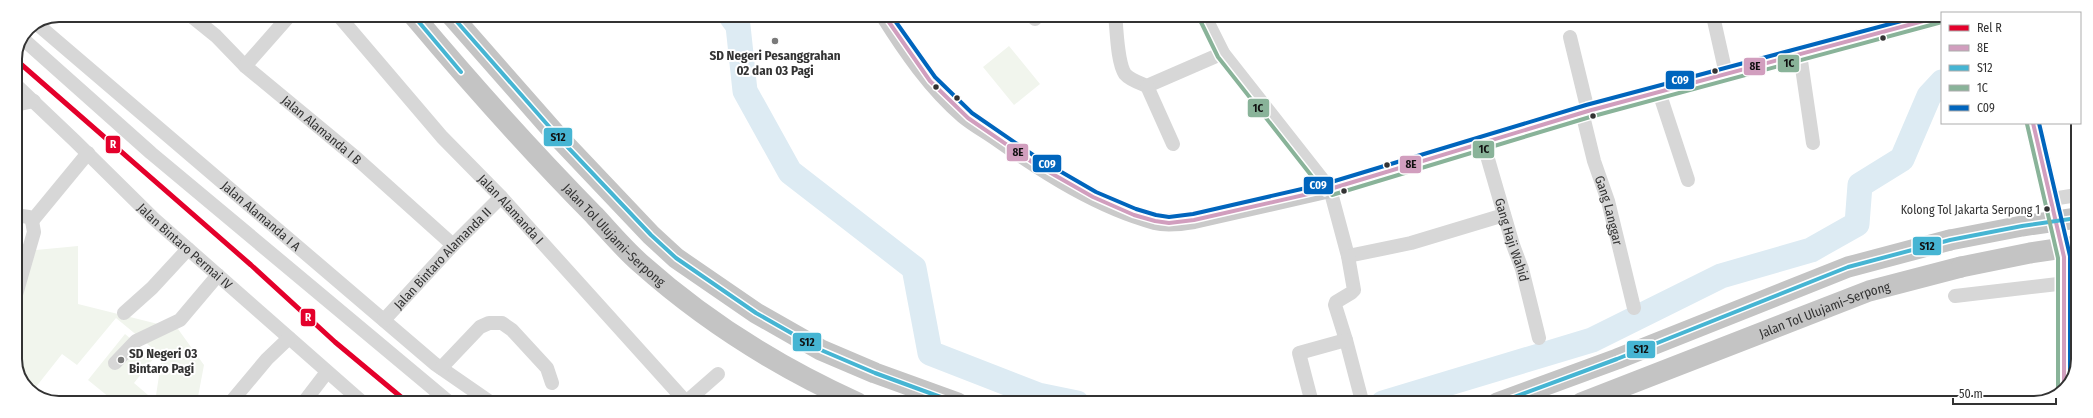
<svg xmlns="http://www.w3.org/2000/svg" width="2093" height="418" viewBox="0 0 2093 418" font-family="'Fira Sans Condensed',sans-serif">
<style>
.green{fill:#f1f5ed}
.lines{fill:none;stroke-linecap:round;stroke-linejoin:round}
.river{stroke:#ddebf3;stroke-width:25}
.minor{stroke:#d7d7d7;stroke-width:14}
.major{stroke:#cacaca;stroke-width:18}
.highway{stroke:#c4c4c4;stroke-width:21}
.highway-bridge{stroke:#c4c4c4;stroke-width:21}
.bus-1-casing{stroke:#fff;stroke-width:7}
.bus-2-casing{stroke:#fff;stroke-width:7}
.bus-3-casing{stroke:#fff;stroke-width:7}
.bus-4-casing{stroke:#fff;stroke-width:7}
.bus-1{stroke:#d19ebe;stroke-width:4}
.bus-2{stroke:#46b5d3;stroke-width:4}
.bus-3{stroke:#89b399;stroke-width:4}
.bus-4{stroke:#0065bd;stroke-width:4}
.rail-1-casing{stroke:#fff;stroke-width:8}
.rail-1{stroke:#e4002b;stroke-width:5}
.bus-dot{fill:#333;stroke:#fff;stroke-width:1.5}
.poi-dot{fill:#7a7a7a;stroke:#fff;stroke-width:1.5}
.labels{text-anchor:middle;stroke-width:4;stroke-linejoin:round;paint-order:stroke}
.bus-label{font-size:12px;fill:#333;stroke:#fff;text-anchor:end}
.poi-label{font-size:13px;font-weight:bold;fill:#333;stroke:#fff}
.street-label{font-size:13px;fill:#333;stroke:#fff}
.rim{fill:none;stroke:#333;stroke-width:2}
.line-badge{stroke:#fff;stroke-width:1.5}
.badge-label{font-size:11px;text-anchor:middle;font-weight:bold;fill:#fff}
.pale-badge-label{font-size:11px;text-anchor:middle;font-weight:bold;fill:#111}
</style>
<rect width="100%" height="100%" fill="#fff"/>
<!-- green -->
<path class="green" d="M 1009,46 L 1040,84 L 1014,105 L 983,67 Z
M 78,246 L 78,304 L 178,329 L 204,365 L 197,402 L 155,402 L 162,356 L 116,318 L 77,365 L 62,354 L 32,392 L 28,390 L 15,364 L 15,252 Z
M 125,334 L 154,358 L 134,383 L 148,395 L 142,402 L 115,402 L 88,380 Z"/>
<g class="lines">
<!-- river -->
<path class="river" d="M 730,15 L 738,26 L 745,91 L 790,172 L 914,268 L 930,353 L 1038,395 L 1077,403
M 1383,403 L 1592,340 L 1721,276 L 1811,250 L 1857,224 L 1860,185 L 1902,159 L 1929,96 L 1942,82"/>
<!-- minor -->
<g class="minor">
<path id="s1" d="M 190,15 L 216,36 L 245,66 L 355,157 L 453,245"/>
<path id="s2" d="M 338,15 L 442,137 L 501,197 L 686,402"/>
<path d="M 1035,15 L 1035,19"/>
<path d="M 1115,15 C 1117,30 1117,62 1125,74 C 1130,80 1140,83 1147,86 L 1223,53"/>
<path d="M 1204,15 L 1223,53 L 1330,189 L 1348,256 L 1411,243 L 1504,215"/>
<path d="M 1713,16 L 1726,74"/>
<path id="s3" d="M 37,24 L 435,364 L 490,402"/>
<path d="M 1570,37 L 1588,111"/>
<path d="M 23,39 L 151,153 L 449,402"/>
<path d="M 1800,54 L 1813,143"/>
<path d="M 245,66 L 290,15"/>
<path id="s4" d="M 15,84 L 75,141 L 154,219 L 362,402"/>
<path d="M 1147,86 L 1173,144"/>
<path d="M 1659,92 L 1688,180"/>
<path d="M 15,105 L 34,101"/>
<path id="s5" d="M 1582,112 L 1594,161 L 1608,201 L 1634,308"/>
<path id="s6" d="M 1483,142 L 1513,245 L 1522,269 L 1539,338"/>
<path d="M 2052,199 L 2077,195"/>
<path d="M 15,215 L 29,217 L 32,221 L 34,232 L 15,298"/>
<path d="M 32,221 L 88,153"/>
<path d="M 1348,256 L 1354,290 L 1351,293 L 1336,302 L 1335,305 L 1346,340 L 1362,401 L 1355,403"/>
<path d="M 1955,296 L 2058,284"/>
<path d="M 2072,296 L 2077,297"/>
<path d="M 124,313 L 152,288 L 188,249"/>
<path id="s7" d="M 384,320 L 453,245 L 501,197"/>
<path d="M 115,363 L 136,341 L 180,320 L 218,275"/>
<path d="M 441,368 L 480,327 L 489,323 L 502,323 L 512,330 L 547,368 L 552,383"/>
<path d="M 231,402 L 267,359 L 289,338"/>
<path d="M 304,402 L 327,372"/>
<path d="M 686,402 L 718,374"/>
<path d="M 1312,403 L 1299,353 L 1346,340"/>
</g>
<!-- major -->
<path class="major" d="M 884,15 C 906,50 932,88 964,115 C 975,124 988,131 999,139 C 1046,172 1099,206 1155,221 C 1167,224 1182,222 1194,220 L 1330,189 L 1588,111 L 1942,16
M 2033,123 L 2064,257 L 2064,389"/>
<!-- highway -->
<g class="highway">
<path id="s8" d="M 413,15 C 471,84 531,151 594,215 C 609,231 623,248 640,263 C 704,320 780,368 858,403"/>
<path d="M 451,15 L 560,139 L 651,235 L 676,258 L 756,313 L 821,350 L 875,373 L 958,403"/>
<path d="M 1497,403 L 1617,359 L 1848,267 L 1950,240"/>
<path id="s9" d="M 1581,403 L 1869,291 L 1961,267"/>
</g>
<!-- highway-bridge -->
<path class="highway-bridge" d="M 1950,240 L 2022,226 L 2077,218
M 1961,267 L 2030,253 L 2077,246"/>
<defs>
<path id="bus-1" d="M 884,15 L 930,81 L 968,118 L 1035,164 L 1093,197 L 1134,215 L 1155,221 L 1169,223 L 1194,220 L 1330,189 L 1588,111 L 1942,16
M 2033,123 L 2064,257 L 2064,389"/>
<path id="bus-2" d="M 413,15 L 461,72
M 451,15 L 560,139 L 651,235 L 676,258 L 756,313 L 821,350 L 875,373 L 957,403
M 1498,403 L 1617,359 L 1848,267 L 1950,240 L 2022,226 L 2077,218"/>
<path id="bus-3" d="M 1199,18 L 1218,57 L 1325,193
M 2027,124 L 2058,258 L 2058,389
M 1332,195 L 1590,117 L 1942,22"/>
<path id="bus-4" d="M 891,15 L 935,77 L 972,113 L 1039,159 L 1096,192 L 1136,209 L 1156,215 L 1169,217 L 1193,214 L 1328,183 L 1586,105 L 1920,16
M 2039,123 L 2070,256 L 2070,379"/>
</defs>
<!-- bus-1 casing -->
<use href="#bus-1" class="bus-1-casing"/>
<!-- bus-2 casing -->
<use href="#bus-2" class="bus-2-casing"/>
<!-- bus-3 casing -->
<use href="#bus-3" class="bus-3-casing"/>
<!-- bus-4 casing -->
<use href="#bus-4" class="bus-4-casing"/>
<!-- bus-1 -->
<use href="#bus-1" class="bus-1"/>
<!-- bus-2 -->
<use href="#bus-2" class="bus-2"/>
<!-- bus-3 -->
<use href="#bus-3" class="bus-3"/>
<!-- bus-4 -->
<use href="#bus-4" class="bus-4"/>
<defs>
<path id="rail-1" d="M 15,59 L 251,265 L 335,342 L 407,402"/>
</defs>
<!-- rail-1 casing -->
<use href="#rail-1" class="rail-1-casing"/>
<!-- rail-1 -->
<use href="#rail-1" class="rail-1"/>
</g>
<!-- markers -->
<g class="bus-dot">
<circle cx="1883" cy="38" r="3.5"/>
<circle cx="1715" cy="71" r="3.5"/>
<circle cx="936" cy="87" r="3.5"/>
<circle cx="957" cy="98" r="3.5"/>
<circle cx="1593" cy="116" r="3.5"/>
<circle cx="1387" cy="165" r="3.5"/>
<circle cx="1344" cy="191" r="3.5"/>
<circle cx="2047" cy="209" r="3.5"/>
</g>
<g class="poi-dot">
<circle cx="775" cy="41" r="4"/>
<circle cx="121" cy="360" r="4"/>
</g>
<g class="labels">
<!-- bus labels -->
<g class="bus-label">
<text x="2040" y="214">Kolong Tol Jakarta Serpong 1</text>
</g>
<!-- poi labels -->
<g class="poi-label">
<text x="775" y="60">SD Negeri Pesanggrahan<tspan x="775" dy="15">02 dan 03 Pagi</tspan></text>
<text x="129" y="358" text-anchor="start">SD Negeri 03<tspan x="129" dy="15">Bintaro Pagi</tspan></text>
</g>
<!-- street labels -->
<g class="street-label">
<text dy="5" stroke="none"><textPath href="#s1" startOffset="175">Jalan Alamanda I B</textPath></text>
<text dy="5" stroke="none"><textPath href="#s2" startOffset="260">Jalan Alamanda I</textPath></text>
<text dy="5" stroke="none"><textPath href="#s5" startOffset="102">Gang Langgar</textPath></text>
<text dy="5" stroke="none"><textPath href="#s3" startOffset="295">Jalan Alamanda I A</textPath></text>
<text dy="5" stroke="none"><textPath href="#s8" startOffset="298">Jalan Tol Ulujami–Serpong</textPath></text>
<text dy="5" stroke="none"><textPath href="#s6" startOffset="102">Gang Haji Wahid</textPath></text>
<text dy="5" stroke="none"><textPath href="#s4" startOffset="235">Jalan Bintaro Permai IV</textPath></text>
<text dy="5" stroke="none"><textPath href="#s7" startOffset="85">Jalan Bintaro Alamanda II</textPath></text>
<text dy="5" stroke="none"><textPath href="#s9" startOffset="261">Jalan Tol Ulujami–Serpong</textPath></text>
</g>
</g>
<!-- crop -->
<path d="M0 0H2093V418H0ZM59 22H2034A37 37 0 0 1 2071 59V359A37 37 0 0 1 2034 396H59A37 37 0 0 1 22 359V59A37 37 0 0 1 59 22Z" fill="#fff" fill-rule="evenodd"/>
<path class="rim" d="M59 22H2034A37 37 0 0 1 2071 59V359A37 37 0 0 1 2034 396H59A37 37 0 0 1 22 359V59A37 37 0 0 1 59 22Z"/>
<g class="line-badge">
<rect x="1777" y="54" width="23" height="19" rx="4" fill="#89b399"/>
<rect x="1743" y="57" width="23" height="19" rx="4" fill="#d19ebe"/>
<rect x="1665" y="70" width="30" height="20" rx="4" fill="#0065bd"/>
<rect x="1247" y="98" width="23" height="20" rx="4" fill="#89b399"/>
<rect x="543" y="127" width="30" height="20" rx="4" fill="#46b5d3"/>
<rect x="105" y="135" width="16" height="19" rx="4" fill="#e4002b"/>
<rect x="1472" y="140" width="23" height="19" rx="4" fill="#89b399"/>
<rect x="1006" y="143" width="23" height="19" rx="4" fill="#d19ebe"/>
<rect x="1032" y="154" width="30" height="19" rx="4" fill="#0065bd"/>
<rect x="1399" y="155" width="23" height="19" rx="4" fill="#d19ebe"/>
<rect x="1303" y="176" width="31" height="19" rx="4" fill="#0065bd"/>
<rect x="1912" y="236" width="30" height="20" rx="4" fill="#46b5d3"/>
<rect x="300" y="308" width="16" height="19" rx="4" fill="#e4002b"/>
<rect x="792" y="332" width="30" height="20" rx="4" fill="#46b5d3"/>
<rect x="1626" y="340" width="30" height="19" rx="4" fill="#46b5d3"/>
</g>
<g class="badge-label">
<text x="1680" y="84">C09</text>
<text x="113" y="148">R</text>
<text x="1047" y="168">C09</text>
<text x="1318" y="189">C09</text>
<text x="308" y="321">R</text>
</g>
<g class="pale-badge-label">
<text x="1789" y="67">1C</text>
<text x="1755" y="70">8E</text>
<text x="1258" y="112">1C</text>
<text x="558" y="141">S12</text>
<text x="1484" y="153">1C</text>
<text x="1018" y="156">8E</text>
<text x="1411" y="168">8E</text>
<text x="1927" y="250">S12</text>
<text x="807" y="346">S12</text>
<text x="1641" y="353">S12</text>
</g>
<!-- legend -->
<rect x="1941" y="12" width="140" height="112" fill="#ffffff" stroke="#adadad"/>
<rect x="1949" y="25" width="20" height="6" fill="#e4002b" stroke="#adadad"/>
<text x="1977" y="32" font-size="12" fill="#333333">Rel R</text>
<rect x="1949" y="45" width="20" height="6" fill="#d19ebe" stroke="#adadad"/>
<text x="1977" y="52" font-size="12" fill="#333333">8E</text>
<rect x="1949" y="65" width="20" height="6" fill="#46b5d3" stroke="#adadad"/>
<text x="1977" y="72" font-size="12" fill="#333333">S12</text>
<rect x="1949" y="85" width="20" height="6" fill="#89b399" stroke="#adadad"/>
<text x="1977" y="92" font-size="12" fill="#333333">1C</text>
<rect x="1949" y="105" width="20" height="6" fill="#0065bd" stroke="#adadad"/>
<text x="1977" y="112" font-size="12" fill="#333333">C09</text>
<!-- scale -->
<path d="M1953 398v6h103v-6" fill="none" stroke="#333333" stroke-width="2"/>
<text x="1959" y="398" font-size="12" fill="#333333" stroke="#ffffff" stroke-width="3" paint-order="stroke">50 m</text>
</svg>
